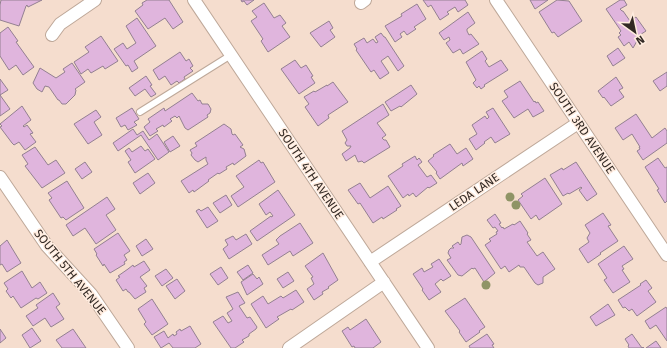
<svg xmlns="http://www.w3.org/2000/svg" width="667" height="348" viewBox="0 0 667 348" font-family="'Fira Sans',sans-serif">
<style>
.building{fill:#e0b5dd;stroke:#938091}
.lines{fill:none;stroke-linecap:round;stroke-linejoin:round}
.service-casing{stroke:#bea899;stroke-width:8}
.minor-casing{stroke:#bea899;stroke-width:14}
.service{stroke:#fff;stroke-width:6}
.minor{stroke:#fff;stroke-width:12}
.tree{fill:#8f9466}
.labels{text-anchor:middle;stroke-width:3;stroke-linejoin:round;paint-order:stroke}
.street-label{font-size:12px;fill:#322924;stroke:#ffecdf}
</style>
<rect width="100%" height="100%" fill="#f5ddce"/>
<!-- building -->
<path class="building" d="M 1,0 L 42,0 L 28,7 L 27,5 L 26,6 L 19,26 L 0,20 L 0,5 Z
M 147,0 L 169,0 L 183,22 L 173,29 L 165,18 L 148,29 L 135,11 L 143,5 L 142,3 Z
M 241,0 L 254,0 L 247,5 L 244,1 L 242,2 Z
M 423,0 L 465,0 L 468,5 L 458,12 L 455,7 L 447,12 L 449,14 L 440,20 L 431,5 L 428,7 Z
M 530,0 L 548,0 L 535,9 Z
M 557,0 L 569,1 L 582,21 L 558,37 L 554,32 L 552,33 L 539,12 Z
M 620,0 L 624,0 L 627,5 L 620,9 L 622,11 L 623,11 L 630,21 L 636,17 L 646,31 L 635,38 L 637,41 L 633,48 L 629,42 L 624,46 L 618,37 L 621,35 L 619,33 L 621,31 L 606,9 Z
M 264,3 L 274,18 L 280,15 L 286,23 L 282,26 L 290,37 L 268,52 L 261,41 L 263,39 L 251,21 L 257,17 L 252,11 Z
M 417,4 L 426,19 L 414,27 L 416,29 L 407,35 L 404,31 L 400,34 L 402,37 L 395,42 L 385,26 L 402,16 L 401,14 Z
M 468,12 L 475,23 L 467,29 L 467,31 L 469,35 L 471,34 L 479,44 L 463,54 L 460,49 L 453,53 L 446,43 L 450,40 L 449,37 L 444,40 L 439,33 Z
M 137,18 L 156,46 L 134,61 L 138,68 L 132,72 L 128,65 L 126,66 L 114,49 L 123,43 L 127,49 L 136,43 L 126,26 Z
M 329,21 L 333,28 L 330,30 L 335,37 L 321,47 L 310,33 Z
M 8,27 L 18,41 L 16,42 L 34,67 L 23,75 L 16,65 L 9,70 L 0,56 L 0,33 Z
M 381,33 L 384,37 L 385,37 L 404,66 L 398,71 L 388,56 L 381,61 L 389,73 L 380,79 L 374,70 L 371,72 L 356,50 L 357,49 L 354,44 L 364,38 L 367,43 L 373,39 L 376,43 L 378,42 L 375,37 Z
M 101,36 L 118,61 L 105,69 L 103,66 L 91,73 L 88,69 L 81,74 L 74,62 L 89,52 L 85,47 Z
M 618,48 L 625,58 L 613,66 L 607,56 Z
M 482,51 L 487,59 L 485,61 L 489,67 L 501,60 L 508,70 L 484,85 L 485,86 L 481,89 L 479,86 L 477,88 L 473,83 L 476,80 L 466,62 Z
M 180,52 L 186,61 L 189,59 L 193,66 L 190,68 L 193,71 L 184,77 L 185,79 L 179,83 L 177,81 L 171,85 L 165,76 L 159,80 L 153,70 Z
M 295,60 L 301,68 L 306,65 L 313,76 L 311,77 L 315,83 L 299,94 L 281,69 Z
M 72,63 L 85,82 L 75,89 L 76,90 L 75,95 L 66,104 L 62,104 L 59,100 L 58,100 L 49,87 L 45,86 L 42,92 L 37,89 L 33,83 L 40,68 L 56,78 L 65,72 L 63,69 Z
M 667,72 L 667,86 L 660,91 L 653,81 Z
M 146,76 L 152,85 L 150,86 L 156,94 L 151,97 L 145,89 L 135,96 L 129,88 Z
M 616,77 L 623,88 L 619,90 L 624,97 L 611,106 L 604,97 L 603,98 L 598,91 Z
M 0,79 L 8,90 L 0,95 L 10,109 L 0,116 Z
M 520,81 L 534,102 L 535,101 L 536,103 L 538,102 L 544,111 L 533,117 L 528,109 L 514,118 L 502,101 L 508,97 L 504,91 Z
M 333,82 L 348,102 L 328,115 L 329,118 L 318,126 L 305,107 L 309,104 L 304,97 L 314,91 L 315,92 L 327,85 L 327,86 Z
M 411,85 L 417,94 L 401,107 L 400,106 L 391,111 L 385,102 Z
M 192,93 L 198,101 L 200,100 L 202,104 L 208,104 L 211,109 L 210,113 L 207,115 L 208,117 L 188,130 L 185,128 L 179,116 L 177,118 L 175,116 L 170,119 L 172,121 L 164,127 L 163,125 L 156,129 L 158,131 L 150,136 L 144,127 L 150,122 L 148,119 L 164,108 L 165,111 Z
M 383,104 L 389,115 L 377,123 L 386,135 L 382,138 L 384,140 L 386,140 L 390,147 L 364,163 L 362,161 L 358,162 L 355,155 L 346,161 L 342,154 L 350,148 L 351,146 L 347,146 L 345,143 L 347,140 L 342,131 Z
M 22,106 L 31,120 L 23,126 L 24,127 L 27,125 L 33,133 L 30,134 L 36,142 L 25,150 L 19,142 L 14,145 L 12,143 L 0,127 L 2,126 L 0,124 Z
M 132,108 L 139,119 L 134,122 L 137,125 L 128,130 L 125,125 L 121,127 L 116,118 Z
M 493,108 L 510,134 L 495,143 L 491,137 L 484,142 L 485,143 L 476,150 L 469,139 L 477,134 L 472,125 L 485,116 L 487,119 L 489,117 L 486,112 Z
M 96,110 L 101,117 L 94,122 L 102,135 L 88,144 L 74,124 Z
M 636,114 L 652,138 L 665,128 L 667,131 L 667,143 L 643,160 L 637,151 L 640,149 L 639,147 L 640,147 L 632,134 L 623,140 L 615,128 Z
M 224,124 L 231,129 L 232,134 L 233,135 L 235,134 L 243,145 L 240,147 L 244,149 L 246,156 L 234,165 L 233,163 L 226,167 L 227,169 L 219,174 L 218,173 L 208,180 L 209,181 L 194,192 L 193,190 L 189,193 L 181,181 L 208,164 L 206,160 L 206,157 L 198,162 L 195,160 L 191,155 L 192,153 L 190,150 L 197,146 L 195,143 Z
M 133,129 L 137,135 L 143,131 L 149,140 L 157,134 L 169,152 L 158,160 L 141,135 L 118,151 L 113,143 Z
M 173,136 L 180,146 L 170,152 L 164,142 Z
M 450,144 L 457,154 L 466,148 L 473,159 L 463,166 L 462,163 L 440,179 L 436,173 L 437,172 L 428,161 L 434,156 L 433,155 Z
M 141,146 L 145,151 L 148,149 L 155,159 L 135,173 L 128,162 L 131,160 L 125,151 L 129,148 L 132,152 Z
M 35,147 L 48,165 L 56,160 L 65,173 L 42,188 L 25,166 L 28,164 L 22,155 Z
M 415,156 L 417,160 L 419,158 L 422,162 L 418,165 L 427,177 L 431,175 L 437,183 L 429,188 L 428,187 L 416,197 L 413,193 L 409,196 L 408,194 L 403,198 L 388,176 L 403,166 L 402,164 Z
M 658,158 L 665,168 L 667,167 L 667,201 L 665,203 L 657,190 L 659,189 L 645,167 Z
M 259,160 L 261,163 L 263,162 L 275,182 L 238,207 L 231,196 L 244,187 L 236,176 Z
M 85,162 L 92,172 L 82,179 L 75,169 Z
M 576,162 L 597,194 L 587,201 L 579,190 L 582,188 L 581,187 L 569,194 L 568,193 L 563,196 L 550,175 L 562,168 L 563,170 Z
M 148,173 L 155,183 L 140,194 L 133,183 Z
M 545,178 L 562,204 L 539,220 L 536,215 L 531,219 L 518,200 L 523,196 L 521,194 Z
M 67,181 L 84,208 L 66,220 L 63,217 L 61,218 L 49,200 L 52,198 L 48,193 Z
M 360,183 L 370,198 L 388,186 L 401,206 L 396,209 L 397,210 L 383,219 L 382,217 L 373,223 L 360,203 L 358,204 L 348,190 Z
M 278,190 L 295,215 L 257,241 L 250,231 L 271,216 L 271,217 L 273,216 L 270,212 L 266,215 L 259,204 Z
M 226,195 L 232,205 L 220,213 L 213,203 Z
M 107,197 L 115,209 L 106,215 L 116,230 L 96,244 L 85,228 L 73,236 L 66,225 Z
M 208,207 L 218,221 L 207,228 L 196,211 L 199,209 L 201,211 Z
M 603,213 L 611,225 L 608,226 L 618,241 L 600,253 L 601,254 L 588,263 L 579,249 L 589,242 L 587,238 L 590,233 L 585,225 Z
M 495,214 L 501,223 L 499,224 L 502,228 L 503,227 L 504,229 L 513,224 L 514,225 L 520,221 L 528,233 L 527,234 L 531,240 L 527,242 L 537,256 L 543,252 L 555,269 L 543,277 L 543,283 L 538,285 L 535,283 L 524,267 L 520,267 L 519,265 L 509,272 L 505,266 L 501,269 L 485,245 L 491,241 L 489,239 L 497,234 L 496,232 L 498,231 L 495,227 L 493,228 L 487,220 Z
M 300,223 L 313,243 L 293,256 L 290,251 L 268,265 L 262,255 L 279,244 L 276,240 L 280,236 Z
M 118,233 L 130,251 L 124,255 L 127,260 L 124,262 L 125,264 L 110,273 L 104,264 L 103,266 L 96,255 L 97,254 L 94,249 Z
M 246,234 L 252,244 L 229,259 L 223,249 L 228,245 L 225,240 L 233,236 L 236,240 Z
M 467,235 L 471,237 L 495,273 L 484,282 L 475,268 L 473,269 L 472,268 L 462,276 L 458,275 L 447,260 L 451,258 L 448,253 L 449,250 L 451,248 L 454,248 L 452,246 L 458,242 L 460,245 L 461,244 L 462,237 Z
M 146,239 L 153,249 L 142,256 L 136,246 Z
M 7,240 L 21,263 L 7,272 L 2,264 L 0,265 L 0,246 Z
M 624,246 L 633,259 L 622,266 L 624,269 L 622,270 L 630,282 L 613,293 L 604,280 L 607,278 L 598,264 Z
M 323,253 L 338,280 L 328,287 L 329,288 L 322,292 L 323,294 L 314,300 L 307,289 L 314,284 L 311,278 L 313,277 L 305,266 Z
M 439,259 L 451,276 L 443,281 L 441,279 L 435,284 L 441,292 L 429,300 L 422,290 L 423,289 L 413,274 L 422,268 L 424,272 L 433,267 L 431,264 Z
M 144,261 L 150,270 L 140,277 L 147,286 L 144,288 L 146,292 L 135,299 L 129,292 L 128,292 L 126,289 L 123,291 L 116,280 L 120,277 L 118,276 L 128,269 L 133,265 L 134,267 Z
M 248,265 L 253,273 L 243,280 L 237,272 Z
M 221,267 L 228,278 L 218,285 L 210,274 Z
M 166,269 L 173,278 L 162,286 L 155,276 Z
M 22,271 L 32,288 L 40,282 L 47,293 L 38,299 L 36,298 L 21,308 L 13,296 L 11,298 L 6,291 L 8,289 L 4,283 Z
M 288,272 L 294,281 L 283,288 L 277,279 Z
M 253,274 L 257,279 L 259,277 L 263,284 L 247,295 L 241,282 Z
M 177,279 L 185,291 L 175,299 L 166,286 Z
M 646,280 L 652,288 L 648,291 L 656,302 L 637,316 L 632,309 L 629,311 L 625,307 L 623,308 L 618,300 L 641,285 L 640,284 Z
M 296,290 L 304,302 L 292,310 L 291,309 L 277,317 L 279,319 L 266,328 L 251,304 L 263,296 L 268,304 L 281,296 L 283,298 Z
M 238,292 L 245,303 L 239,306 L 247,318 L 250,317 L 257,327 L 256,329 L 249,334 L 249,336 L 242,340 L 244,342 L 235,348 L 231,348 L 213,322 L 223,316 L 228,323 L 232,321 L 227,313 L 233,309 L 226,297 Z
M 53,293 L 60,304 L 56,307 L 64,319 L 51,327 L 45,318 L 33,326 L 26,316 L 38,308 L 36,305 Z
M 465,298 L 485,327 L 479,331 L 480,332 L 466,342 L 459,332 L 460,331 L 445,311 Z
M 152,299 L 168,324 L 152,335 L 144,324 L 146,322 L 138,309 Z
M 608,304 L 615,315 L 596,326 L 590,317 Z
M 666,307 L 667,309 L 667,341 L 656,325 L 650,329 L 645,321 Z
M 366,319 L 381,342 L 373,348 L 355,348 L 354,346 L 352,347 L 342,331 L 348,327 L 350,330 Z
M 190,326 L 201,344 L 195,348 L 173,348 L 169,343 L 161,348 L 154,337 L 164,331 L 168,338 L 173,334 L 174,336 L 177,334 L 176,332 L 180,329 L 181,331 Z
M 32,328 L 41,341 L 30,348 L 22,335 Z
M 0,329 L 6,338 L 0,343 Z
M 73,329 L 86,348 L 62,348 L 56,340 Z
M 487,334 L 494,344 L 492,345 L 494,348 L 470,348 L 469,346 Z
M 632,334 L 642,348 L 643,347 L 644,348 L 629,348 L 628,346 L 629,345 L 625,339 Z
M 656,341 L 661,348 L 646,348 Z"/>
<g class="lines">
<defs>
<path id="service" d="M 140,112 L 231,55"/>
<path id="minor" d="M 194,0 L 428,348
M 496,0 L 667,255
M 361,3 L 365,0
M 52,35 L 60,24 L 95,0
M 0,177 L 47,246 L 91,294 L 128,348
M 370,262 L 578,123
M 289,348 L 384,282"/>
</defs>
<!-- service casing -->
<use href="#service" class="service-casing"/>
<!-- minor casing -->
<use href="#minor" class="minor-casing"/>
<!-- service -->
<use href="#service" class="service"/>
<!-- minor -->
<use href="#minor" class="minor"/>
</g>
<!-- trees -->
<g class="tree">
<circle cx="510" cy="197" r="4.5"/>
<circle cx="516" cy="205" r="4.5"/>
<circle cx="486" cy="285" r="4.5"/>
</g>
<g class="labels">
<!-- street labels -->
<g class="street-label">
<text transform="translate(582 128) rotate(56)" y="4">SOUTH 3RD AVENUE</text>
<text transform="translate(311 174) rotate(56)" y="4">SOUTH 4TH AVENUE</text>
<text transform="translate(474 192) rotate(-34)" y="4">LEDA LANE</text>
<text transform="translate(70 272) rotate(51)" y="4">SOUTH 5TH AVENUE</text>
</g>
</g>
<!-- north arrow -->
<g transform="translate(635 32) rotate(147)" stroke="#ffecdf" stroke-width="3" paint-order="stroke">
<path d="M0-3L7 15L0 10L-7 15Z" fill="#322924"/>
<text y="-6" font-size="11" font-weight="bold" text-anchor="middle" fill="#322924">N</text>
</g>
</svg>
